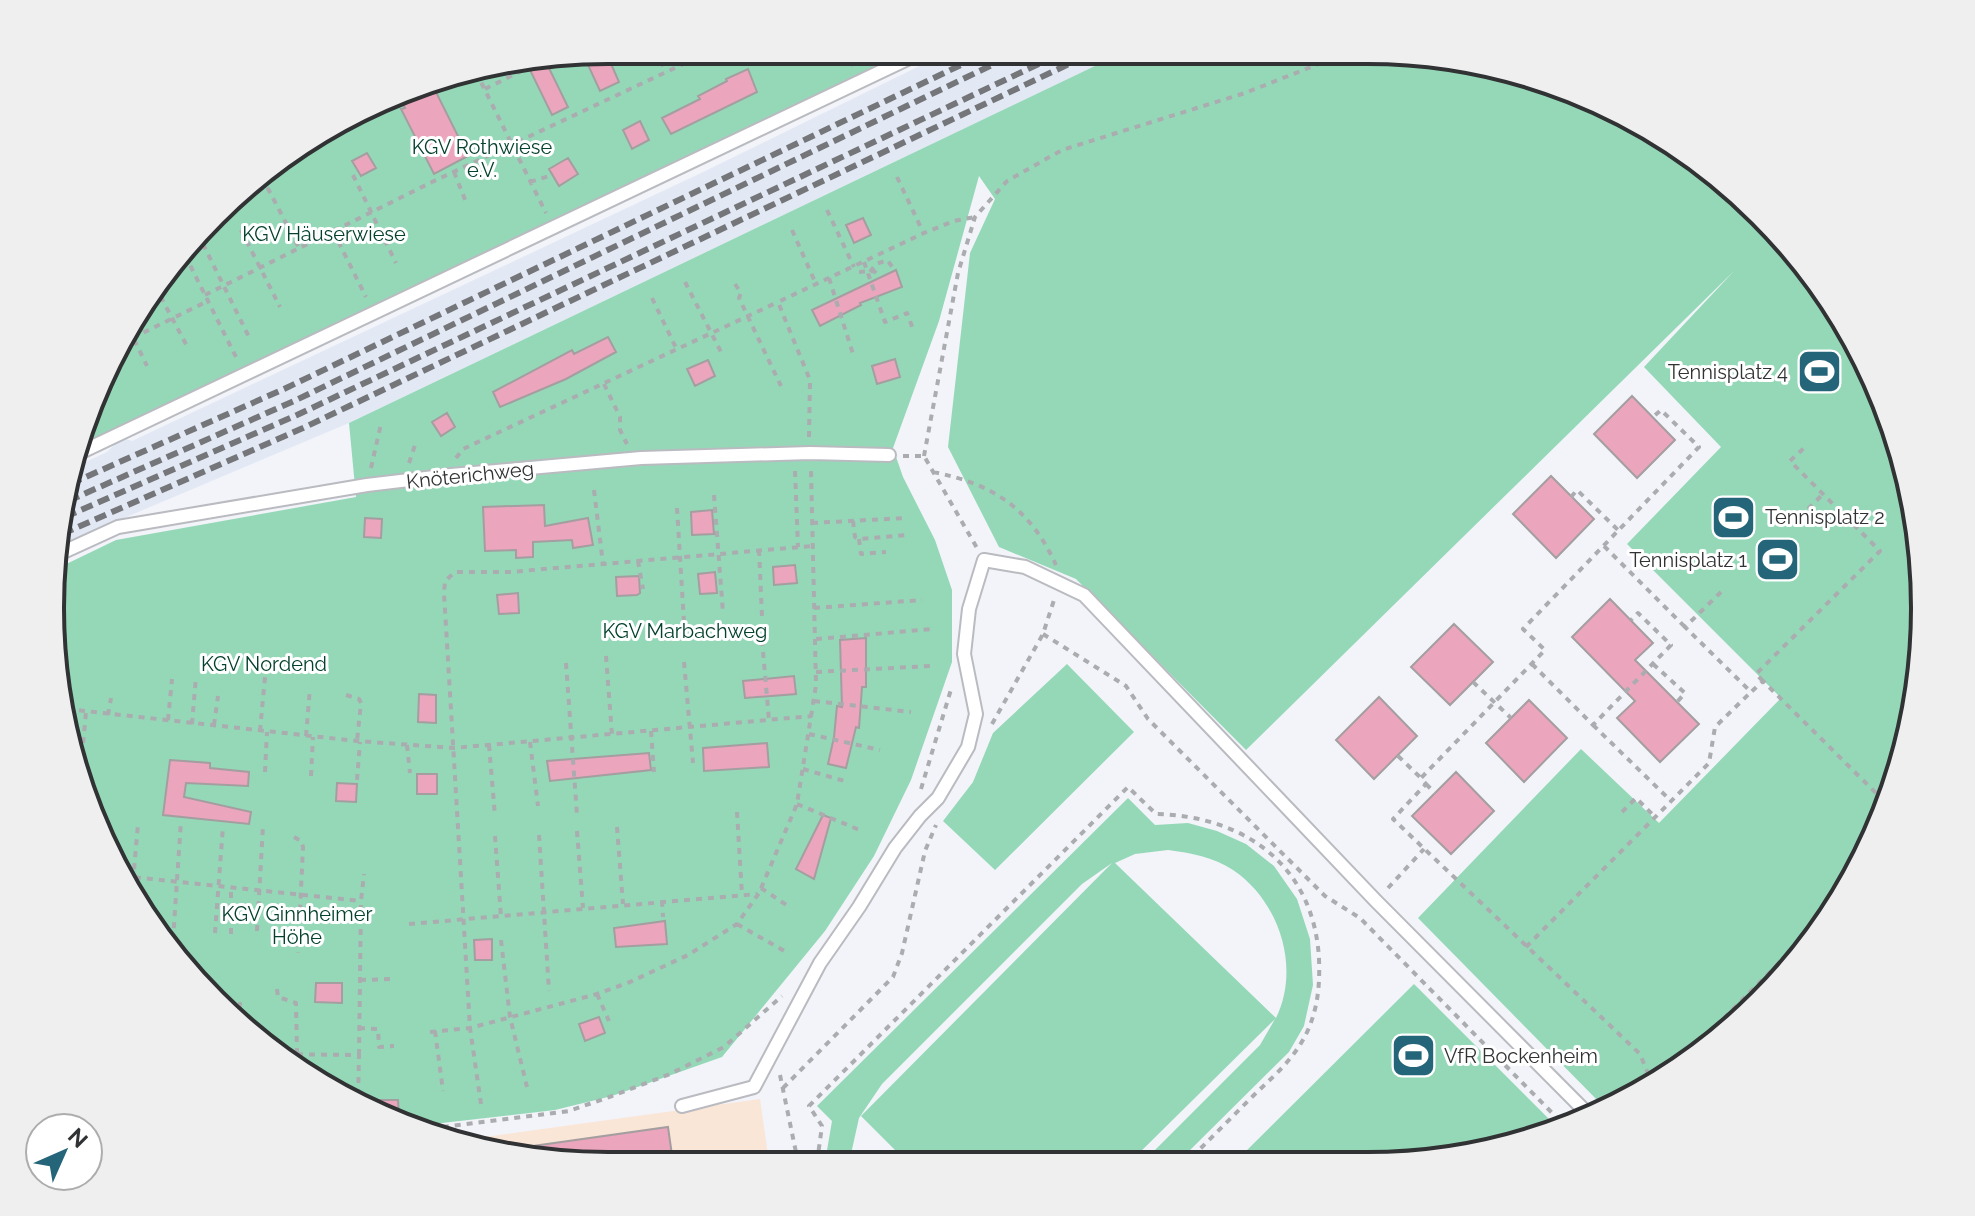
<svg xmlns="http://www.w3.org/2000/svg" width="1975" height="1216" viewBox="0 0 1975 1216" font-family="Raleway,sans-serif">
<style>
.built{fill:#e2e8f4}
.education{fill:#fae6d7}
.green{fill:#95d8b8;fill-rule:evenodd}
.building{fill:#eba5bc;stroke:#a49ea0;stroke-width:2}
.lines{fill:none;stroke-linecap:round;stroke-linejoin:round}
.lane-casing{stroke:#b9bbc0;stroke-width:16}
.path{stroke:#aaacaf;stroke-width:4;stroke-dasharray:6 6;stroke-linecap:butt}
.lane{stroke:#fff;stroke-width:12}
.rail{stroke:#747679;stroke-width:6;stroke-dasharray:12 6;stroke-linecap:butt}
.labels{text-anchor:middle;stroke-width:6;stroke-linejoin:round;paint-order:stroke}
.park-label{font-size:20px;fill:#04422d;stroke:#fff}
.poi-label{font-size:20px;fill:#313234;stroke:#fff;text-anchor:end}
.street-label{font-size:20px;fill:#313234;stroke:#fff}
.rim{fill:none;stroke:#313234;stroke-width:4}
</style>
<rect width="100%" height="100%" fill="#f2f4f9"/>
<!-- built -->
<path class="built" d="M 948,52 L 1122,53 L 349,423 L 60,545 L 73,468 L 107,452 L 117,442 L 126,439 L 132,441 L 699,174 Z"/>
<!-- education -->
<path class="education" d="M 760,1099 L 769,1162 L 536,1161 L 462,1140 Z"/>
<!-- green -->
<path class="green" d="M 608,50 L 910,52 L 439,275 L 75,453 L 79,429 L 144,298 L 269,165 L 429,79 Z
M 1122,53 L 1439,55 L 1580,92 L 1706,165 L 1786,240 L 1850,329 L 1895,428 L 1920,535 L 1924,644 L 1906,752 L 1868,854 L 1810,947 L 1735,1027 L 1646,1091 L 1605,1108 L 1418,918 L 1581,749 L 1659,823 L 1781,698 L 1627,544 L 1721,447 L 1644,367 L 1734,271 L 1246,750 L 1076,579 L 999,547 L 948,447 L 970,253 L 995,199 L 979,176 L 939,321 L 893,448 L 903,477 L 935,540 L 952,590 L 952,662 L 911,780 L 874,856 L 825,931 L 722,1057 L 612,1096 L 555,1110 L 407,1127 L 395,1124 L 269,1051 L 144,918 L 79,787 L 50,608 L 56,569 L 116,540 L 356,497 L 349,423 Z
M 1067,664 L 1134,732 L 995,870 L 943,821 L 973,782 L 993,733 Z
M 1128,798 L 1155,825 L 1188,823 L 1217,831 L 1246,844 L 1274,866 L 1297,899 L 1310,939 L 1313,985 L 1304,1026 L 1289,1052 L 1176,1164 L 1141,1164 L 1260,1045 L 1275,1019 L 1128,1164 L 908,1163 L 861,1116 L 1112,863 L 1082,884 L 882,1084 L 859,1118 L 849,1163 L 825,1162 L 832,1121 L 817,1106 ZM 1168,850 C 1191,853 1213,857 1233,870 C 1279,901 1301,967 1276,1018 L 1115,863 L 1135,854 Z
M 1414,984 L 1558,1128 L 1512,1147 L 1404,1165 L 1233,1164 Z"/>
<!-- building -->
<path class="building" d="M 605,50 L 619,82 L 600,91 L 583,54 Z
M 546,62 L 568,107 L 552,115 L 530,70 Z
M 748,69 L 757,92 L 671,134 L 662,118 L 700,99 L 698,96 L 727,81 L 726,79 Z
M 423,83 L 430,95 L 436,92 L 468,156 L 434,174 L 401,109 L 405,108 L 399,95 Z
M 640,121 L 649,140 L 632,149 L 623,130 Z
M 367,153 L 376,168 L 361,176 L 352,161 Z
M 568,158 L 578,174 L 559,186 L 549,169 Z
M 863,218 L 871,235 L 854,243 L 846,225 Z
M 896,270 L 902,287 L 860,303 L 861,305 L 820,326 L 812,310 Z
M 608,337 L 616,352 L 566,379 L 500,407 L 493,392 L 572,350 L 574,354 Z
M 895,359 L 900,377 L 877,384 L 872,366 Z
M 708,360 L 715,376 L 695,386 L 687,369 Z
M 1632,396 L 1675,440 L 1637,478 L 1594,434 Z
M 447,413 L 455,427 L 441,436 L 432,422 Z
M 1551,476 L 1594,519 L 1556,558 L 1513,514 Z
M 544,505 L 545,526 L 588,518 L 593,545 L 573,548 L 572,540 L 533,542 L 533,557 L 516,558 L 516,550 L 485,551 L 483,507 Z
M 712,510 L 714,534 L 692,535 L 691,512 Z
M 365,518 L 382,519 L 381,538 L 364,537 Z
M 795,565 L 797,583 L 774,585 L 773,567 Z
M 715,572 L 717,593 L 700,594 L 698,574 Z
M 639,576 L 640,593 L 637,595 L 617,596 L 616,577 Z
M 518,593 L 519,613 L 499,614 L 497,595 Z
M 1610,599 L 1653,643 L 1635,660 L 1699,724 L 1660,762 L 1617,718 L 1635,701 L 1572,637 Z
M 1454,624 L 1493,662 L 1450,705 L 1411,667 Z
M 866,638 L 866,687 L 862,687 L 859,728 L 856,727 L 846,768 L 828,764 L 834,737 L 837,706 L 842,707 L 840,640 Z
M 794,676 L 796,694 L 745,698 L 743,681 Z
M 419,694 L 436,695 L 436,723 L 418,722 Z
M 1379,697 L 1417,736 L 1374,779 L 1336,740 Z
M 1529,700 L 1567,738 L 1524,782 L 1486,743 Z
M 767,743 L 769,767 L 704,771 L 703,748 Z
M 649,753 L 651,770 L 550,781 L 547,761 Z
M 170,760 L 210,763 L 210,768 L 249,772 L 248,786 L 186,783 L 184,797 L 251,812 L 249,824 L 163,815 Z
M 1456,772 L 1494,811 L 1451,854 L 1412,816 Z
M 417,774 L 437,774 L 437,794 L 417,794 Z
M 337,783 L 357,784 L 356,802 L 336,801 Z
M 823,815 L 831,818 L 814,879 L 796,869 Z
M 665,921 L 667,944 L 616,947 L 614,928 Z
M 492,939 L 492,960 L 475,960 L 474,940 Z
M 316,983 L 342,983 L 342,1003 L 315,1002 Z
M 599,1017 L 605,1033 L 585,1041 L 579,1024 Z
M 354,1100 L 398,1100 L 399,1118 L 385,1118 Z
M 668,1127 L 673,1162 L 536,1161 L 498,1151 Z"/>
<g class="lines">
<defs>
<path id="lane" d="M 75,455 L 922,52
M 59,554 L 118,527 L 367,485 L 451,475 L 641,458 L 810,453 L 889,455
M 682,1106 L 754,1087 L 820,963 L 859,907 L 895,848 L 920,816 L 938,798 L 968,747 L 976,714 L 964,654 L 969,609 L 984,560 L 1025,567 L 1084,595 L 1376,901 L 1589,1115"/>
</defs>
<!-- lane casing -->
<use href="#lane" class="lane-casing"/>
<!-- path -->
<path class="path" d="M 656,50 L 666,72
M 846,51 L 853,66
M 476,72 L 546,213
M 485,89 L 521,71
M 454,172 L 466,202
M 353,175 L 396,263
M 262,177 L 299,248
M 897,177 L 923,232
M 530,182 L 549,176
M 827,210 L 854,267
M 241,230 L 280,307
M 792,230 L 816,284
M 333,231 L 366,297
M 203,244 L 249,337
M 185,255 L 237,359
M 864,262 L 885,322 L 907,313 L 913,329
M 859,272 L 874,271 L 877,274
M 870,272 L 876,264 L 887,260 L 894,269
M 829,278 L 853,354
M 685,282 L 721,352
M 735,284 L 741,293 L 739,298 L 781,386
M 155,286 L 188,348
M 205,295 L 432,182 L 711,51
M 652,298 L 677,350
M 129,329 L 147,366
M 122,343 L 208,301
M 104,379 L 108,386
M 604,384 L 620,417 L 620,430 L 627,444
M 809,437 L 810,380 L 778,302 L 924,233 L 954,221 L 975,217
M 903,456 L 924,456 L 977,548
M 924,456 L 958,273 L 975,217 L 1007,181 L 1062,150 L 1245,93 L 1344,54
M 456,458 L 463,449 L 778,302
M 409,463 L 416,442
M 371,468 L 381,424
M 795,471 L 798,547
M 933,472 C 993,484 1030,508 1056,565
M 594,490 L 603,564
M 714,495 L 723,613
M 1571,497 L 1577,490 L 1618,530
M 677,508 L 684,622
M 1808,509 L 1823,494
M 853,521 L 855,537 L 859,539 L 906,535
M 812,523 L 905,518
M 859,539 L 861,554 L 886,552
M 1604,546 L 1685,627
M 759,550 L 762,616
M 638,561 L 643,589
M 1721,592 L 1685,627 L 1751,692 L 1763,681 L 1887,804
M 814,608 L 922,600
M 1043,634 L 1126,686 L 1148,719 L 1325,896 L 1360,918 L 1564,1125
M 816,639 L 933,629
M 762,640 L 769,720
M 606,656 L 612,735
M 684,662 L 693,763
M 566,663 L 577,815
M 1532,664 L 1593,725 L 1671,645 L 1638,613 L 1631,620
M 1653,664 L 1685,693 L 1677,702
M 816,672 L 930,666
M 1763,681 L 1756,674 L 1880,551 L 1790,461 L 1805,447
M 1473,682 L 1511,718
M 346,695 L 359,699 L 361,703 L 357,741
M 814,701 L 911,712
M 67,709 L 357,741 L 454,748 L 812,716
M 108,715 L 111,698
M 168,720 L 172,679
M 192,724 L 196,677
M 992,724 L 1043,634 L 1054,600
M 214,725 L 218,696
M 1593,725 L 1671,801
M 260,731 L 265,677
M 651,731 L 654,772
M 809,734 L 880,750
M 306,736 L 310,688
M 530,742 L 538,806
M 407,745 L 410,773
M 489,745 L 495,816
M 82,755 L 86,712
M 1398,756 L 1421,778
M 803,769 L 848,782
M 265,772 L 267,732
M 311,776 L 313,737
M 357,780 L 360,742
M 1426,784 L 1435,793
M 921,789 L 952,686
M 797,804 L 862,831
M 737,812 L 742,895
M 1622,812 L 1636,798 L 1655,817
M 617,827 L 623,904
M 577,831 L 583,908
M 539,835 L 549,991
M 495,836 L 501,917
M 294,837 L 301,841 L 303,847 L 298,953
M 123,876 L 361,901
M 761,888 L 791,908
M 1388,888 L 1424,849
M 132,893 L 138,824
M 662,901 L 663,917
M 409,924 L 757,894
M 737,924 L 786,952
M 257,931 L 263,826
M 215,933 L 223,826
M 231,934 L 231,887
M 173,940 L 181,821
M 501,940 L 510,1017 L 527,1087
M 1526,947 L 1709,763 L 1715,727 L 1751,692
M 360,980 L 394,979
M 277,989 L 278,997 L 296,1003 L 297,1054
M 597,994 L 609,1021
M 239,1020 L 240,1002
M 359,1028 L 378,1029 L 379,1047 L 394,1046
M 435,1031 L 443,1091
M 430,1032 L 470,1028 L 597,994 L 630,982 L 688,955 L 737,924 L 759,893 L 797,804 L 816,685 L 811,470
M 1700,1042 L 1706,1048
M 273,1054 L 359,1055 L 358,1103
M 293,1054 L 293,1065
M 359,1055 L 361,901 L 364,874
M 780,1075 L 798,1162
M 1653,1082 L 1670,1072 L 1834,908
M 1653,1086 L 1640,1054 L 1393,819 L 1426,784 L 1421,778 L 1545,650 L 1523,629 L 1699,447 L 1661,410 L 1653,417
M 783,1088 L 893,977 L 902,953 L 925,851 L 936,825
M 481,1104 L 470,1028 L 444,593 L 445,581 L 455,572 L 510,572 L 812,546
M 419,1130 L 569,1111 L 612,1096 L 670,1074 L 724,1047 L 782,996
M 817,1162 L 822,1126 L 809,1106 L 1128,787 L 1156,814 C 1244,816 1314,865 1319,959 C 1320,984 1318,1007 1308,1030 C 1296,1057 1275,1075 1254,1095 C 1231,1118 1208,1141 1185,1164"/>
<!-- lane -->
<use href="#lane" class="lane"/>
<!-- rail -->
<path class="rail" d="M 70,484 L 284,389 L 988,52
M 68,501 L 294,401 L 1019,52
M 65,517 L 297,415 L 1062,53
M 62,534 L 303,428 L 1092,53"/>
</g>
<!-- icons -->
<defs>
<symbol id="stadium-square" viewBox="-11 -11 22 22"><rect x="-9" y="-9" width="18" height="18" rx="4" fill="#25657a" stroke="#fff"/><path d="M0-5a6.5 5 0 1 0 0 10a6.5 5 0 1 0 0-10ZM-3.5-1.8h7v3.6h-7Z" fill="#fff"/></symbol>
</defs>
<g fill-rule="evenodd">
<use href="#stadium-square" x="1794" y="346" width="51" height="51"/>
<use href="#stadium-square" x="1708" y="492" width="51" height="51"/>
<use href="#stadium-square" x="1752" y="534" width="51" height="51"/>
<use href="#stadium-square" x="1388" y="1030" width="51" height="51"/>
</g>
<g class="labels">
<!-- park labels -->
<g class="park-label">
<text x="482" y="154">KGV Rothwiese<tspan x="482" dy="23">e.V.</tspan></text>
<text x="324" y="241">KGV Häuserwiese</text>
<text x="685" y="638">KGV Marbachweg</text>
<text x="264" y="671">KGV Nordend</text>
<text x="297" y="921">KGV Ginnheimer<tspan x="297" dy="23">Höhe</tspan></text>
</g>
<!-- poi labels -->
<g class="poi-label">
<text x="1788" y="379">Tennisplatz 4</text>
<text x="1765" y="524" text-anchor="start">Tennisplatz 2</text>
<text x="1747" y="567">Tennisplatz 1</text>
<text x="1444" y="1063" text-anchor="start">VfR Bockenheim</text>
</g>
<!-- street labels -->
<g class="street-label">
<text transform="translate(470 475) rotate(-6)" y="7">Knöterichweg</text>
</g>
</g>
<!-- crop -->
<path d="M0 0H1975V1216H0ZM608 64H1367A544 544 0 0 1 1911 608V608A544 544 0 0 1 1367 1152H608A544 544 0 0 1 64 608V608A544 544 0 0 1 608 64Z" fill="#efefef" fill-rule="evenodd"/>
<path class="rim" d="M608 64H1367A544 544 0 0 1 1911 608V608A544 544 0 0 1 1367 1152H608A544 544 0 0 1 64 608V608A544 544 0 0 1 608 64Z"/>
<!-- north arrow -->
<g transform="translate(64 1152) rotate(45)"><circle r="38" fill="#ffffff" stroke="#adadae" stroke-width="2"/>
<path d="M0-6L14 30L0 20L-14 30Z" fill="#25657a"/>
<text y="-12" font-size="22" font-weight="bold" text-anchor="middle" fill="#313234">N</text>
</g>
</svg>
